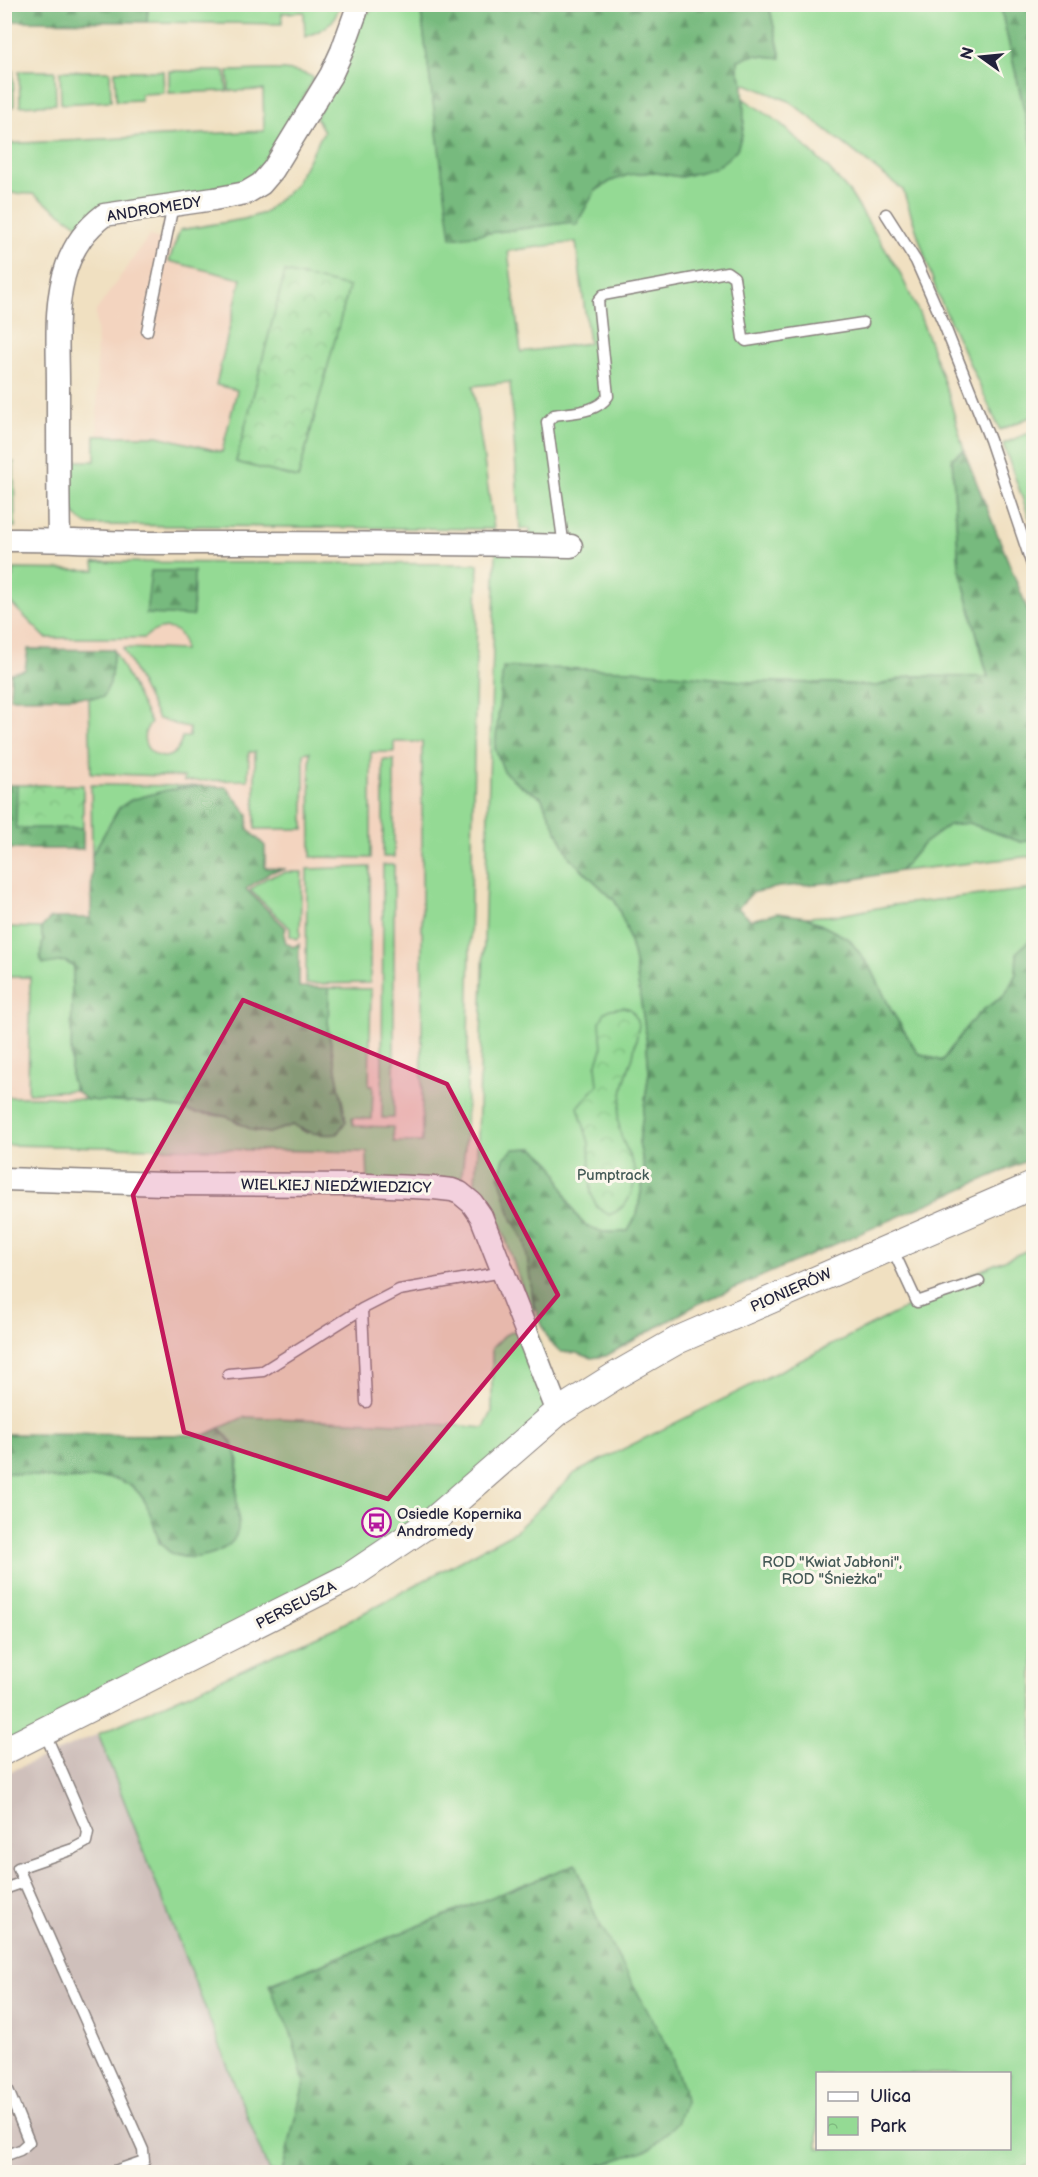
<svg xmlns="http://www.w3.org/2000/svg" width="1038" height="2177" viewBox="0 0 1038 2177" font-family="'Balsamiq Sans',sans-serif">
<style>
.built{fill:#f3d4bf}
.industrial{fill:#cfc0bb}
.green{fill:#94da94;stroke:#5b7e68;stroke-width:1.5;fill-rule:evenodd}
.forest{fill:url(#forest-firs);stroke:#4c6e5c;stroke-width:1.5}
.park{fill:url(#park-crowns);stroke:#5b7e68;stroke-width:1.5}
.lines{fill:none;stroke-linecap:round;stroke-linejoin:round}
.service-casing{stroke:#89817e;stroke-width:13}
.minor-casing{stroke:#89817e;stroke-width:25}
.tertiary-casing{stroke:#89817e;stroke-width:29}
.service{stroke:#fff;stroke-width:10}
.minor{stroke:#fff;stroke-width:22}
.tertiary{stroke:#fff;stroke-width:27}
.marked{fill:#c2185b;fill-opacity:0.2;stroke:#c2185b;stroke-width:4.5;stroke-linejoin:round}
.labels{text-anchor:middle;stroke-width:6;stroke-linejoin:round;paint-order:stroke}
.street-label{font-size:15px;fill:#22223b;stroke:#fbf7ec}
.park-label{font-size:15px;fill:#445956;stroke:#fbf7ec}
.poi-label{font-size:15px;fill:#22223b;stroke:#fbf7ec;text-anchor:start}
</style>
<defs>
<pattern id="forest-firs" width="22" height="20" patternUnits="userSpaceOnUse" patternTransform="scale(1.5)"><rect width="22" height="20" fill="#77ba7e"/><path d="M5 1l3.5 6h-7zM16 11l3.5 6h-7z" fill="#619768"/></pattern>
<pattern id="park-crowns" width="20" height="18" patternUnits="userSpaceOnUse" patternTransform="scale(1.5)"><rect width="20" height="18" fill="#94da94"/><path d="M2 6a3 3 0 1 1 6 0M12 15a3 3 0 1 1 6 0" fill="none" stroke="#7fbb80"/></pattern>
</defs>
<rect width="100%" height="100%" fill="#fbf7ec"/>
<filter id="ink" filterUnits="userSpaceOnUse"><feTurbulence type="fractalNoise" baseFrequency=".0167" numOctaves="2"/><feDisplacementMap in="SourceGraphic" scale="12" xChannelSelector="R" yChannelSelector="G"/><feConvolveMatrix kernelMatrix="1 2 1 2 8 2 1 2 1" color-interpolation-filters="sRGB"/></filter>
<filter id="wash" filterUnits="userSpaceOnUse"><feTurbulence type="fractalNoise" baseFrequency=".008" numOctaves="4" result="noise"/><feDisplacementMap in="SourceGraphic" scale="24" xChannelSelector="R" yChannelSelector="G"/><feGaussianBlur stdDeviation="1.35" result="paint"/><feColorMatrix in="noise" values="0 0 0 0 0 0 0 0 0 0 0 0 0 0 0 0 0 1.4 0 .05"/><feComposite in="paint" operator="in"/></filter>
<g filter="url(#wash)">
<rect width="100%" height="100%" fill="#f0e0c1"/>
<!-- built -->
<path class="built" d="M 325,131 L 432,301 L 272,526 L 99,526 L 96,311 L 149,236 L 176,242 L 180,230 L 244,219 L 264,213 L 294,186 Z
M 13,569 L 136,570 L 450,584 L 440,1145 L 5,1143 L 4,577 L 13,577 Z"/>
<!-- industrial -->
<path class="industrial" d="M 98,1734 L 206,2009 L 269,2172 L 5,2172 L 4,1774 Z"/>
<!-- green -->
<path class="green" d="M 148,5 L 339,5 C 336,25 322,30 305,37 L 304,12 L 282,13 L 282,24 L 147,22 Z
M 383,5 L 420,5 L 452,238 L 573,222 L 576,225 L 595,191 L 611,181 L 628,175 L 651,172 L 681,177 L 715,168 L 742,135 L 744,99 L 780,123 L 827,167 L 850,193 L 899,271 L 919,313 L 949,396 L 964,451 L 952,458 L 959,566 L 988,678 L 910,676 L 877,686 L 831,683 L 753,682 L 497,737 L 495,748 L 505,772 L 521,786 L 541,797 L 570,858 L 615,901 L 626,927 L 634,957 L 646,1035 L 649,1072 L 639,1143 L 645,1171 L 637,1214 L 628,1231 C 588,1237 577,1224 563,1188 C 560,1182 558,1172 554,1167 C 549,1160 540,1154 534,1148 L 514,1149 L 504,1158 L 512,1219 L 525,1242 L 531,1272 L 534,1323 L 558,1412 L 434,1520 L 5,1751 L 5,1472 C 23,1474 41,1477 59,1479 C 77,1481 97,1475 115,1479 C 143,1484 155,1518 159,1543 L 239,1523 L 236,1502 L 239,1460 L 232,1442 L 220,1428 L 244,1417 L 453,1425 L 484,1428 L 492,1412 L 492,1348 L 505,1335 L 534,1323 L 501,1225 L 474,1197 L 478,1137 L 496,551 L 530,551 L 530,529 L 520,529 L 510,382 L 473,386 L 494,529 L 90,525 C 62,516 70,485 73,461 L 95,461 L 95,436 L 158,436 L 222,452 L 237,390 L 216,385 L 241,279 L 169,261 L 180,230 L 244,219 L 264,213 L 294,186 L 324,131 L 316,118 L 366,13 ZM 576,242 L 589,343 L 521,352 L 508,251 ZM 286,272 L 318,402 L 298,478 L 236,462 Z
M 769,5 L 1000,5 L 1033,148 L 1033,416 L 1000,430 L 937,293 L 903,190 L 789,101 L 743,83 L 738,71 L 738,60 L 755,55 L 781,58 Z
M 5,71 L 13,71 L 14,107 L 6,107 Z
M 19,71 L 55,71 L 56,104 L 20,106 Z
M 60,71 L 110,71 L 111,101 L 61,104 Z
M 115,71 L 163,71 L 164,93 L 141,94 L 141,100 L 116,101 Z
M 169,71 L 225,71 L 227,91 L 169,93 Z
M 228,71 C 252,71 294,65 314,78 L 272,155 L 246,187 L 82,228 L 33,194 L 5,193 L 4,144 L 264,131 L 263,90 L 229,91 Z
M 1033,431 L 1033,528 L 1003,444 Z
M 4,462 L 14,462 L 15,527 L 5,527 Z
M 94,562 L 478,564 L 466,1136 L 460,1193 L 368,1185 L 367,1152 L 5,1145 L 5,1097 L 47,1097 L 163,1105 L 197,1113 L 228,1117 L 252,1130 L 268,1133 L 293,1125 L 307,1133 L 346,1121 L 328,1029 L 329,988 L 371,989 L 369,1086 L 373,1086 L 372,1119 L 352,1118 L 353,1126 L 393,1127 L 394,1142 L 422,1142 L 422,742 L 394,742 L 394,752 L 371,752 L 371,858 L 311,857 L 310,752 L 304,753 L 304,829 L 255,829 L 255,752 L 249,752 L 248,780 L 184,781 L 184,777 L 91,773 L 89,698 L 103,697 L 110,683 L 114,650 L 151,723 C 127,748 175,777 182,737 L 189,737 L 189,728 C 177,727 170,720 158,719 L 123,648 L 184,650 C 184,624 160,623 144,638 L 46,638 L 5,597 L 4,577 L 13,577 L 13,569 L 95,570 Z
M 383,760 L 394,760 L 394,857 L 383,857 Z
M 91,785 L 199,786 L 161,792 L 131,800 L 119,808 L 92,855 Z
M 968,823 L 1021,842 L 1033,840 L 1033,856 L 900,871 L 923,844 L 949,825 Z
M 383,865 L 394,865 L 394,1118 L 382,1118 Z
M 370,867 L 370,983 L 306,984 L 307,869 Z
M 287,872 L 302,872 L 300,933 L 300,937 L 296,939 L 290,936 L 290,928 L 250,890 L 268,877 Z
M 1033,889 L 1033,937 L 1018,952 L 1016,974 L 1005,995 L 983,1010 L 969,1024 L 942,1061 L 918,1053 L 891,1010 L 872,970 L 849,939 L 806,917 L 840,915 L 893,905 Z
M 5,927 L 41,928 L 43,941 L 40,958 L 63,960 L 74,967 L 72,987 L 71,1078 L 75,1090 L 28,1093 L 30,977 L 5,977 Z
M 1033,1248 L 1033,2164 L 1010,2172 L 581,2172 L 614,2161 L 596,1917 L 576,1864 L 270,1984 L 292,2036 L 304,2083 L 282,2172 L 269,2172 L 98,1734 L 341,1625 L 516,1531 L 575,1473 L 990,1266 ZM 818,2074 L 1010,2074 L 1010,2148 L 818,2148 Z"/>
<!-- forest -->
<path class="forest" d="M 5,4 L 148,5 L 147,22 L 5,21 Z
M 420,5 L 769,5 L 781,58 L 755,55 L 738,60 L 738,71 L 743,83 L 744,122 L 742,135 L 737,149 L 727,159 L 715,168 L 681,177 L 651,172 L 628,175 L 611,181 L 595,191 L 576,225 L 573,225 L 572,222 L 451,238 Z
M 1000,5 L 1033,5 L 1033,148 Z
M 964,451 L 1033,623 L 1033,840 L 1021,842 L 969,823 L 949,825 L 923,844 L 900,871 L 839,882 L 779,887 L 752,893 L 738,908 L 751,920 L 777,913 L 806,917 L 849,939 L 872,970 L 891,1010 L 918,1053 L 942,1061 L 969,1024 L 983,1010 L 1005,995 L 1016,974 L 1017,952 L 1033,937 L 1033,1158 L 698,1304 L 606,1356 L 591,1358 L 577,1353 L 561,1352 L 549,1341 L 534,1306 L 525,1242 L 512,1219 L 499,1176 L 504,1158 L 514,1149 L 534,1148 C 540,1154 549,1160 554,1167 C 558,1172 560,1182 563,1188 C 577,1224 588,1237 628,1231 L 637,1214 L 645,1171 L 639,1143 L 649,1072 L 646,1035 L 634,957 L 626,927 L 615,901 L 570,858 L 541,797 L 521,786 L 504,772 L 495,748 L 503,667 L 632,670 L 753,682 L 831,683 L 877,686 L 910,676 L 988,677 L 959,566 L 952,458 Z
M 151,571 L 194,571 L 193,616 L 146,614 Z
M 28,649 L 114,650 L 110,683 L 103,697 L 10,698 L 11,673 L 25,670 Z
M 5,785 L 17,785 L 16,828 L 83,828 L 83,849 L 5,849 Z
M 200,786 L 226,787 L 248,814 L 248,829 L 265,846 L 265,868 L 286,869 L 271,872 L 246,889 L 286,928 L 284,935 L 286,943 L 293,947 L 299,944 L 299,987 L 329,988 L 328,1029 L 346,1121 L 337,1134 C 319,1136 309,1133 293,1125 L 269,1133 L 252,1130 L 228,1117 L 214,1114 L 197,1113 L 163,1105 L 87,1100 L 75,1090 L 71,1078 L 72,987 L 74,967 C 63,956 56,965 43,964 L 40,958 L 43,941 L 41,928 L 51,918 L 91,918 L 92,855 L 119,808 L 131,800 L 167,790 Z
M 220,1428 C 250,1464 232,1466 237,1504 C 238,1519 242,1531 231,1543 C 222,1552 210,1555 198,1557 C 138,1563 168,1499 122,1481 C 105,1474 78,1481 59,1479 C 41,1477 23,1474 5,1472 L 5,1434 L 205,1435 Z
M 576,1864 L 596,1917 L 669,2050 L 683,2088 L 685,2102 L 677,2123 L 651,2148 L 581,2172 L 282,2172 L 304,2083 L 292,2036 L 269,1985 Z"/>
<!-- park -->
<path class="park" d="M 285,272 L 349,287 L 298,478 L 236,462 Z
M 17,785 L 83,785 L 83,828 L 16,828 Z
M 624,1007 L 630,1009 L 634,1014 L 639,1025 L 633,1056 L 624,1083 L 618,1120 L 621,1136 L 637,1174 C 631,1194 630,1207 609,1215 L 597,1207 L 591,1193 L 589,1143 L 578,1107 L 598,1085 L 596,1066 L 602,1049 L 600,1022 L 605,1012 L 611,1009 Z"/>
</g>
<g filter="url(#ink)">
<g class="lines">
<defs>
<path id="service" d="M 886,214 L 916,261 L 943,322 L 990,440 L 1034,571
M 147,331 L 171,215
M 568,544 L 563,540 L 547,422 L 554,415 C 572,412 597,413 608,396 L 598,301 L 603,295 L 727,272 L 734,277 L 743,338 L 746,341 L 863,323
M 892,1248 L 917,1302 L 979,1281
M 362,1309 L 366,1402
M 228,1374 L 263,1371 L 362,1309 L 399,1290 L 503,1272
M 44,1731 L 88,1832 L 86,1842 L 73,1849 L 18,1868 L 143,2150 L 144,2161 L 112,2172
M 4,1889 L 24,1882
M 4,2080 L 29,2142 L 20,2150 L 4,2156"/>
<path id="minor" d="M 59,539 C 58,487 58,435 58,384 C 58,346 54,302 67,266 C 75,244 86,229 104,215 L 214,199 L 246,193 L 261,184 L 273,170 L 331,75 L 342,51 L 356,12 L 356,4
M 4,540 C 56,539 108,543 160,543 C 297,543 434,543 571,546
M 4,1179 L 164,1184 L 368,1185 L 434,1188 L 452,1190 L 460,1193 L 472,1203 L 481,1216 L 558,1412"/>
<path id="tertiary" d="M 4,1751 L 349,1577 L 434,1520 L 558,1412 L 615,1376 L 678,1340 L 1034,1185"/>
</defs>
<!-- service casing -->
<use href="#service" class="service-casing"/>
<!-- minor casing -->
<use href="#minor" class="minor-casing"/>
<!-- tertiary casing -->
<use href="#tertiary" class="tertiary-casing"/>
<!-- service -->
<use href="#service" class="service"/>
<!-- minor -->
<use href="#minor" class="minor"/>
<!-- tertiary -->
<use href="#tertiary" class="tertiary"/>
</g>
</g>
<!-- marked area -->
<path class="marked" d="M 243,1000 L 447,1084 L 558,1295 L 388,1499 L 184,1432 L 133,1195 Z"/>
<!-- icons -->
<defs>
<symbol id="bus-ring" viewBox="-11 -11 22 22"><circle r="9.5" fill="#fbf7ec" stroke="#b5179e" stroke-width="1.5"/><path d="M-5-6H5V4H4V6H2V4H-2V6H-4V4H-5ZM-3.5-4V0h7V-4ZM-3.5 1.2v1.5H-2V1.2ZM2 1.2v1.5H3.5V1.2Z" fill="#b5179e"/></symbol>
</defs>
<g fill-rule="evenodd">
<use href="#bus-ring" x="360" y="1506" width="33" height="33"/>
</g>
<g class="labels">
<!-- street labels -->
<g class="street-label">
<text transform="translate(154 209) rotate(-9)" y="5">ANDROMEDY</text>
<text transform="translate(336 1186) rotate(1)" y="5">WIELKIEJ NIEDŹWIEDZICY</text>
<text transform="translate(791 1290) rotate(-24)" y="5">PIONIERÓW</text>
<text transform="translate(296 1605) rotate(-27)" y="5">PERSEUSZA</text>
</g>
<!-- park labels -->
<g class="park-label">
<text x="613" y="1180">Pumptrack</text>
<text x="832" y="1567">ROD "Kwiat Jabłoni",<tspan x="832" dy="17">ROD "Śnieżka"</tspan></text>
</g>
<!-- poi labels -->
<g class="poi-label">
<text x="397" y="1519">Osiedle Kopernika<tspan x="397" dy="17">Andromedy</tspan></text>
</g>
</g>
<!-- margin -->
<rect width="1038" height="2177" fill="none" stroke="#fbf7ec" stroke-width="24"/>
<!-- legend -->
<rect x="816" y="2072" width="195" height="78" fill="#fbf7ec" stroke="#a4a2a5" stroke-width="1.5"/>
<rect x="828" y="2092" width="30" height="9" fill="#ffffff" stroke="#a4a2a5" stroke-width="1.5"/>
<text x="870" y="2102" font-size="18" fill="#22223b">Ulica</text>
<rect x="828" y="2117" width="30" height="18" fill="url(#park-crowns)" stroke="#a4a2a5" stroke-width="1.5"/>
<text x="870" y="2132" font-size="18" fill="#22223b">Park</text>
<!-- north arrow -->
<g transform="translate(981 57) rotate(285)" stroke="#fbf7ec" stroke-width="4.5" paint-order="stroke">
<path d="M0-4.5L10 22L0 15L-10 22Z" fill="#22223b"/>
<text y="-9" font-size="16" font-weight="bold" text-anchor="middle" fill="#22223b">N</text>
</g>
</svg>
